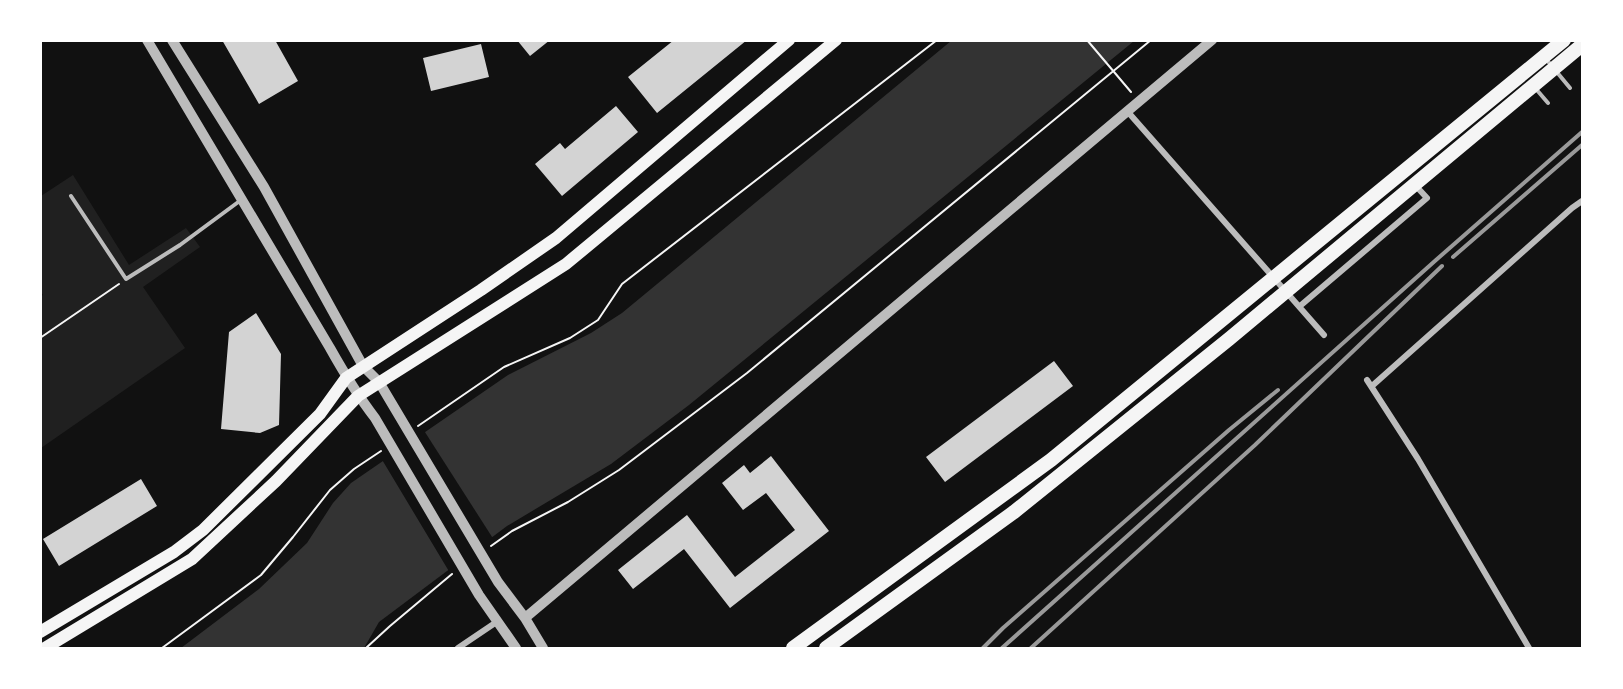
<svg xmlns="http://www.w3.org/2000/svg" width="1623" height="689" viewBox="0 0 1623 689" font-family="'Noto Serif',serif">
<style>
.green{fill:#202020}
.water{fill:#333}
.pier{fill:#111}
.building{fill:#d3d3d3}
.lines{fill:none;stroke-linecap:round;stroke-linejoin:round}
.path{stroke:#f5f5f5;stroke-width:2}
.service{stroke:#bcbcbc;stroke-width:4}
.minor{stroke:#bcbcbc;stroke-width:6}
.tertiary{stroke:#bcbcbc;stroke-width:10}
.secondary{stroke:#f5f5f5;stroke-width:12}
.trunk{stroke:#f5f5f5;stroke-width:14}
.rail{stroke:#9a9a9a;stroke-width:4}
</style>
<rect width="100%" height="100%" fill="#111"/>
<!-- green -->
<path class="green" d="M 73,175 L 129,265 L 186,228 L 200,247 L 143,287 L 185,348 L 41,448 L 40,297 L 43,295 L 41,292 L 41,196 Z"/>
<!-- water -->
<path class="water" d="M 951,41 L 1134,41 L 689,405 L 611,464 L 507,526 L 379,622 L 364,648 L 181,648 L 259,589 L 307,543 L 333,503 L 351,483 L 508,375 L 591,333 L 622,313 Z"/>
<!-- pier -->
<path class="pier" d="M 423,429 L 494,540 L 450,573 L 381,458 Z"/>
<!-- building -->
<path class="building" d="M 222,40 L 275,40 L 298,81 L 259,104 Z
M 517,40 L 550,40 L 530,56 Z
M 674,40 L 747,40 L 657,113 L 628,77 Z
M 481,44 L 489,77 L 431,91 L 423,58 Z
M 616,106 L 638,132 L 562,196 L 535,164 L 560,143 L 565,149 Z
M 256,313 L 281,354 L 279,425 L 260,433 L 221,429 L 229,332 Z
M 1054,361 L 1073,386 L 945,482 L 926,457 Z
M 771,456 L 829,531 L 730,608 L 684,549 L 633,589 L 618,570 L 687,515 L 735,577 L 795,530 L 766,493 L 743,510 L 722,483 L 744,465 L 750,473 Z
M 141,479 L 157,506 L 59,566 L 43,539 Z"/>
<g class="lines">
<!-- path -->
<path class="path" d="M 1087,40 L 1131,92
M 40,338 L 119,284
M 418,426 L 504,367 L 570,338 L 598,320 L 622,284 L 937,40
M 491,546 L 512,531 L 568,502 L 619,470 L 747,373 L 1151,40
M 162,648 L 261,575 L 293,537 L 330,490 L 354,469 L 381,451
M 366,648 L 390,626 L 452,574"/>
<!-- service -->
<path class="service" d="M 1546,59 L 1570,88
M 1536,89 L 1548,103
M 71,196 L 126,279 L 180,245 L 241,200"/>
<!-- minor -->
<path class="minor" d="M 1128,112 L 1324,335
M 1300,306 L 1427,198 L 1415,185
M 1367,380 L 1418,459 L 1529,648
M 1372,386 L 1572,208 L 1582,201
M 458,648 L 498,621"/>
<!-- tertiary -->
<path class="tertiary" d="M 147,40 L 330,348 C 344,373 358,396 375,418 L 479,595 L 516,648
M 172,40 L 264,187 L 363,366 L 379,382 L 498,582 L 525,618 L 543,648
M 525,618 L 1212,40"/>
<!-- secondary -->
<path class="secondary" d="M 40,632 L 174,552 L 203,530 L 320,414 L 346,378 L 481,290 L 556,238 L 789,40
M 45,648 L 192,559 L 276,481 L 358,396 L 566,264 L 836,40"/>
<!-- trunk -->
<path class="trunk" d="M 793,648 L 1051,460 L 1564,40
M 826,648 L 1014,512 L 1229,339 L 1582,45"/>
<!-- rail -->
<path class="rail" d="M 1453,257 L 1582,145
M 983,648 L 1003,628 L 1229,430 L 1278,390
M 1002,648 L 1436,260 L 1582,132
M 1031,648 L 1255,445 L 1442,266"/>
</g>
<!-- border -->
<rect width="1623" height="689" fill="none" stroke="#ffffff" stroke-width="84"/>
</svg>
